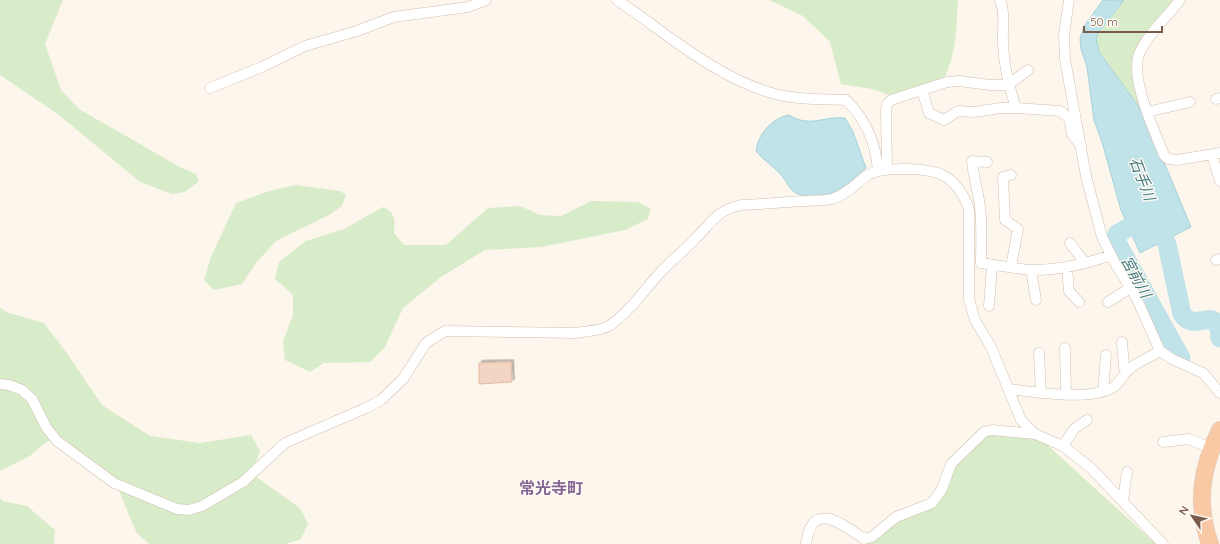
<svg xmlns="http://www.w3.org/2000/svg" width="1220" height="544" viewBox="0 0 1220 544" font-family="Quicksand,'Noto Sans JP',sans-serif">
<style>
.green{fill:#d8ecc9}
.water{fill:#bfe3e8;stroke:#a5d3da}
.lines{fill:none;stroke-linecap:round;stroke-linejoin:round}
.river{stroke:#bfe3e8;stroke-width:19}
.building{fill:#f3d5c3;stroke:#e6bba3;filter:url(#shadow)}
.minor-casing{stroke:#d1beb0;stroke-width:11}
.trunk-casing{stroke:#dad1cd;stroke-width:18}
.minor{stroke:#fff;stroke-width:10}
.trunk{stroke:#f9c8a4;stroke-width:17}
.labels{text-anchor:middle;stroke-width:3;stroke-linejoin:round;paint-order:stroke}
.water-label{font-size:15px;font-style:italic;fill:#437c86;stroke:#fffaf3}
.quarter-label{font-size:16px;font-weight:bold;fill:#846695;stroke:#fffaf3}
</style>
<defs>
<filter id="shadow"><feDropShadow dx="2.5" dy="-2.5" stdDeviation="0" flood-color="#0004"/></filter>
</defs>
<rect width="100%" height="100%" fill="#fdf6ec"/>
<!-- green -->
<path class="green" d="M 0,0 L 63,0 L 45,44 L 61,90 L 79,109 L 178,166 L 196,174 L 199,181 L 185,192 L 172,194 L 140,182 L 59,115 L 0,75 Z
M 769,0 L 958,0 C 956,27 957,55 943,80 L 892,96 L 872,89 L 841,84 L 830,42 L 803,16 Z
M 1124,0 L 1173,0 C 1156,21 1127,46 1132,76 C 1134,88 1140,102 1144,114 L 1099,52 L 1096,38 Z
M 295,185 L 340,191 L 346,195 L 342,206 L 329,215 L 276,241 L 256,263 L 242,284 L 214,290 L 204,280 L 211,257 L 236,203 L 266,192 Z
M 591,201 L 638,202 L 651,209 L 648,219 L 625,230 L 541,247 L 485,250 L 441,277 L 403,308 L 385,347 L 370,362 L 324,363 L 310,372 L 285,360 L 283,341 L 293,315 L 293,295 L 275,279 L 279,262 L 306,241 L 344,229 L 383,207 C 396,213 395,220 394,233 L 404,245 L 446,245 L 488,208 L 520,206 L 540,215 L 561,216 Z
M 0,308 L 9,313 L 44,323 L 66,352 L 102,405 L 150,436 L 200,443 L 251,435 L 260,451 L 252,474 L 300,508 L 308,524 L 301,539 L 286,544 L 149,544 L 136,532 L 113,476 L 58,435 L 42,445 L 30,456 L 0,471 Z
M 1002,427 L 1043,441 L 1156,544 L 866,544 L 903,515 L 932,498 L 952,465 L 978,438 Z
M 0,498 L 2,501 L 27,506 L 55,530 L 54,544 L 0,544 Z"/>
<!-- water -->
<path class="water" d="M 1103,0 L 1124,0 L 1099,32 L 1096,38 L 1099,52 L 1144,114 L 1191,227 L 1140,253 L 1121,210 L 1102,142 L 1094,120 L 1087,67 L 1081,49 L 1080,39 L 1084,26 Z
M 789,115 C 810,128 823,116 845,118 L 853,132 L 866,168 C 849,182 832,200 807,196 C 804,195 799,195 796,193 C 789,189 787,182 782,176 C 774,166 764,161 756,151 C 758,134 772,118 789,115 Z"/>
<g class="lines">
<!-- river -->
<path class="river" d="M 1150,215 L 1117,234 L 1115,239 L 1181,358
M 1156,215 L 1167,244 L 1182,314 C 1196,335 1218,301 1220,338"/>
</g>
<!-- building -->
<path class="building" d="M 511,362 L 512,382 L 479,384 L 479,363 Z"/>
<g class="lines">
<defs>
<path id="minor" d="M 617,0 C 665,32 711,74 768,92 C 793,100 820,99 846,100 C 866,119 876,144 878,171
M 1000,0 C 1006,14 1002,29 1003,44 C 1004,67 1009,87 1016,108 L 1060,111 L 1069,118 L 1072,134 L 1081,146
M 1069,0 L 1064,35 L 1065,59 L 1086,176 L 1102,237 L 1115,263 L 1136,297 L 1160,351 L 1172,359 L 1203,373 L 1220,393
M 1180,0 C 1168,16 1146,36 1139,54 C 1130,79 1154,130 1164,155 L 1168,159 L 1177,160 L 1220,153
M 210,88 L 264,66 L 305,46 L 357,31 L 394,17 L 468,7 L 486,0
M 922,90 L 929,113 L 944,120 L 958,111 L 974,112 L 1001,108 L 1016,108
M 1216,99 L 1220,98
M 1147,112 L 1190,102
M 1212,155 L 1220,181
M 987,162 L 972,161 C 973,173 976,183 978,195 C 983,217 981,241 981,263 C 998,265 1015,269 1033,270 C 1059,270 1086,264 1111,255
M 887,169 L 886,111 L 887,104 L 891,100 L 947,82 L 959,81 L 990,85 L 1008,85 L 1028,70
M 1070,243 L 1085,263
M 1216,260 L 1220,259
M 1011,267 L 1018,229 L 1005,220 L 1003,177 L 1011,175
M 1067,267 L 1069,291 L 1079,302
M 1031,270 L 1036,300
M 1108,302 L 1130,288
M 989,306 L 992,265
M 1122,342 L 1124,367 L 1128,370
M 1065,348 L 1066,395
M 1039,353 L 1041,393
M 0,384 L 9,385 L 22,390 L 32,399 L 46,427 L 57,441 L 114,483 L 177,509 L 189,510 L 202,506 L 243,482 L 285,443 L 366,408 L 381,400 L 403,379 L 426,343 L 445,331 L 576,333 C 586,331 600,331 609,326 C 628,313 643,292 658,275 C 669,262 684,251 696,238 C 713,221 716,211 741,205 C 763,204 784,202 805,201 C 814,200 824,201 832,199 C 847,195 856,183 868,175 C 877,170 889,169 900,169 C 935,168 956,173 969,209 L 969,300 L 975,320 L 991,347 L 1021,420 L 1035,434 L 1063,446 L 1092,469 L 1163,544
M 1009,389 C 1034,392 1090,401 1112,388 C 1119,384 1123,375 1128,370 C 1137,362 1150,357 1160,351
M 1103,391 L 1106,355
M 1163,442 L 1189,439 L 1211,448
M 1063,446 L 1074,429 L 1087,420
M 1123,500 L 1127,472
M 806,544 C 812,499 842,524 864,539 L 872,537 L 896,517 L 932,503 L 942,489 L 951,464 L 984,432 L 992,430 L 1035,434"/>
<path id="trunk" d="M 1210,544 C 1196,504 1201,468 1220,430"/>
</defs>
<!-- minor casing -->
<use href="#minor" class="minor-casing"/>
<!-- trunk casing -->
<use href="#trunk" class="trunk-casing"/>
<!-- minor -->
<use href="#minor" class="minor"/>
<!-- trunk -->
<use href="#trunk" class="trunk"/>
</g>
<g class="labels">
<!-- water labels -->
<g class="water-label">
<text transform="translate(1142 179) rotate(69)" y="5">石手川</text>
<text transform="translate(1136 277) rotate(61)" y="5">宮前川</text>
</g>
<!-- quarter labels -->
<g class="quarter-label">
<text x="551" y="494">常光寺町</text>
</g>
</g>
<!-- north arrow -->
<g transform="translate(1192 516) rotate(304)" stroke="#fffaf3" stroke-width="3" paint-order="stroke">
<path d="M0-3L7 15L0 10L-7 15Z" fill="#7a5c4d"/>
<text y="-6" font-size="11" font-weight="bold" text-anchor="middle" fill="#7a5c4d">N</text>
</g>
<!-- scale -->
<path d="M1084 26v6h78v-6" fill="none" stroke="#7a5c4d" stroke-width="2"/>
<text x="1090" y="26" font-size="12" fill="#7a5c4d" stroke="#fffaf3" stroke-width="3" paint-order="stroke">50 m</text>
</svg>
